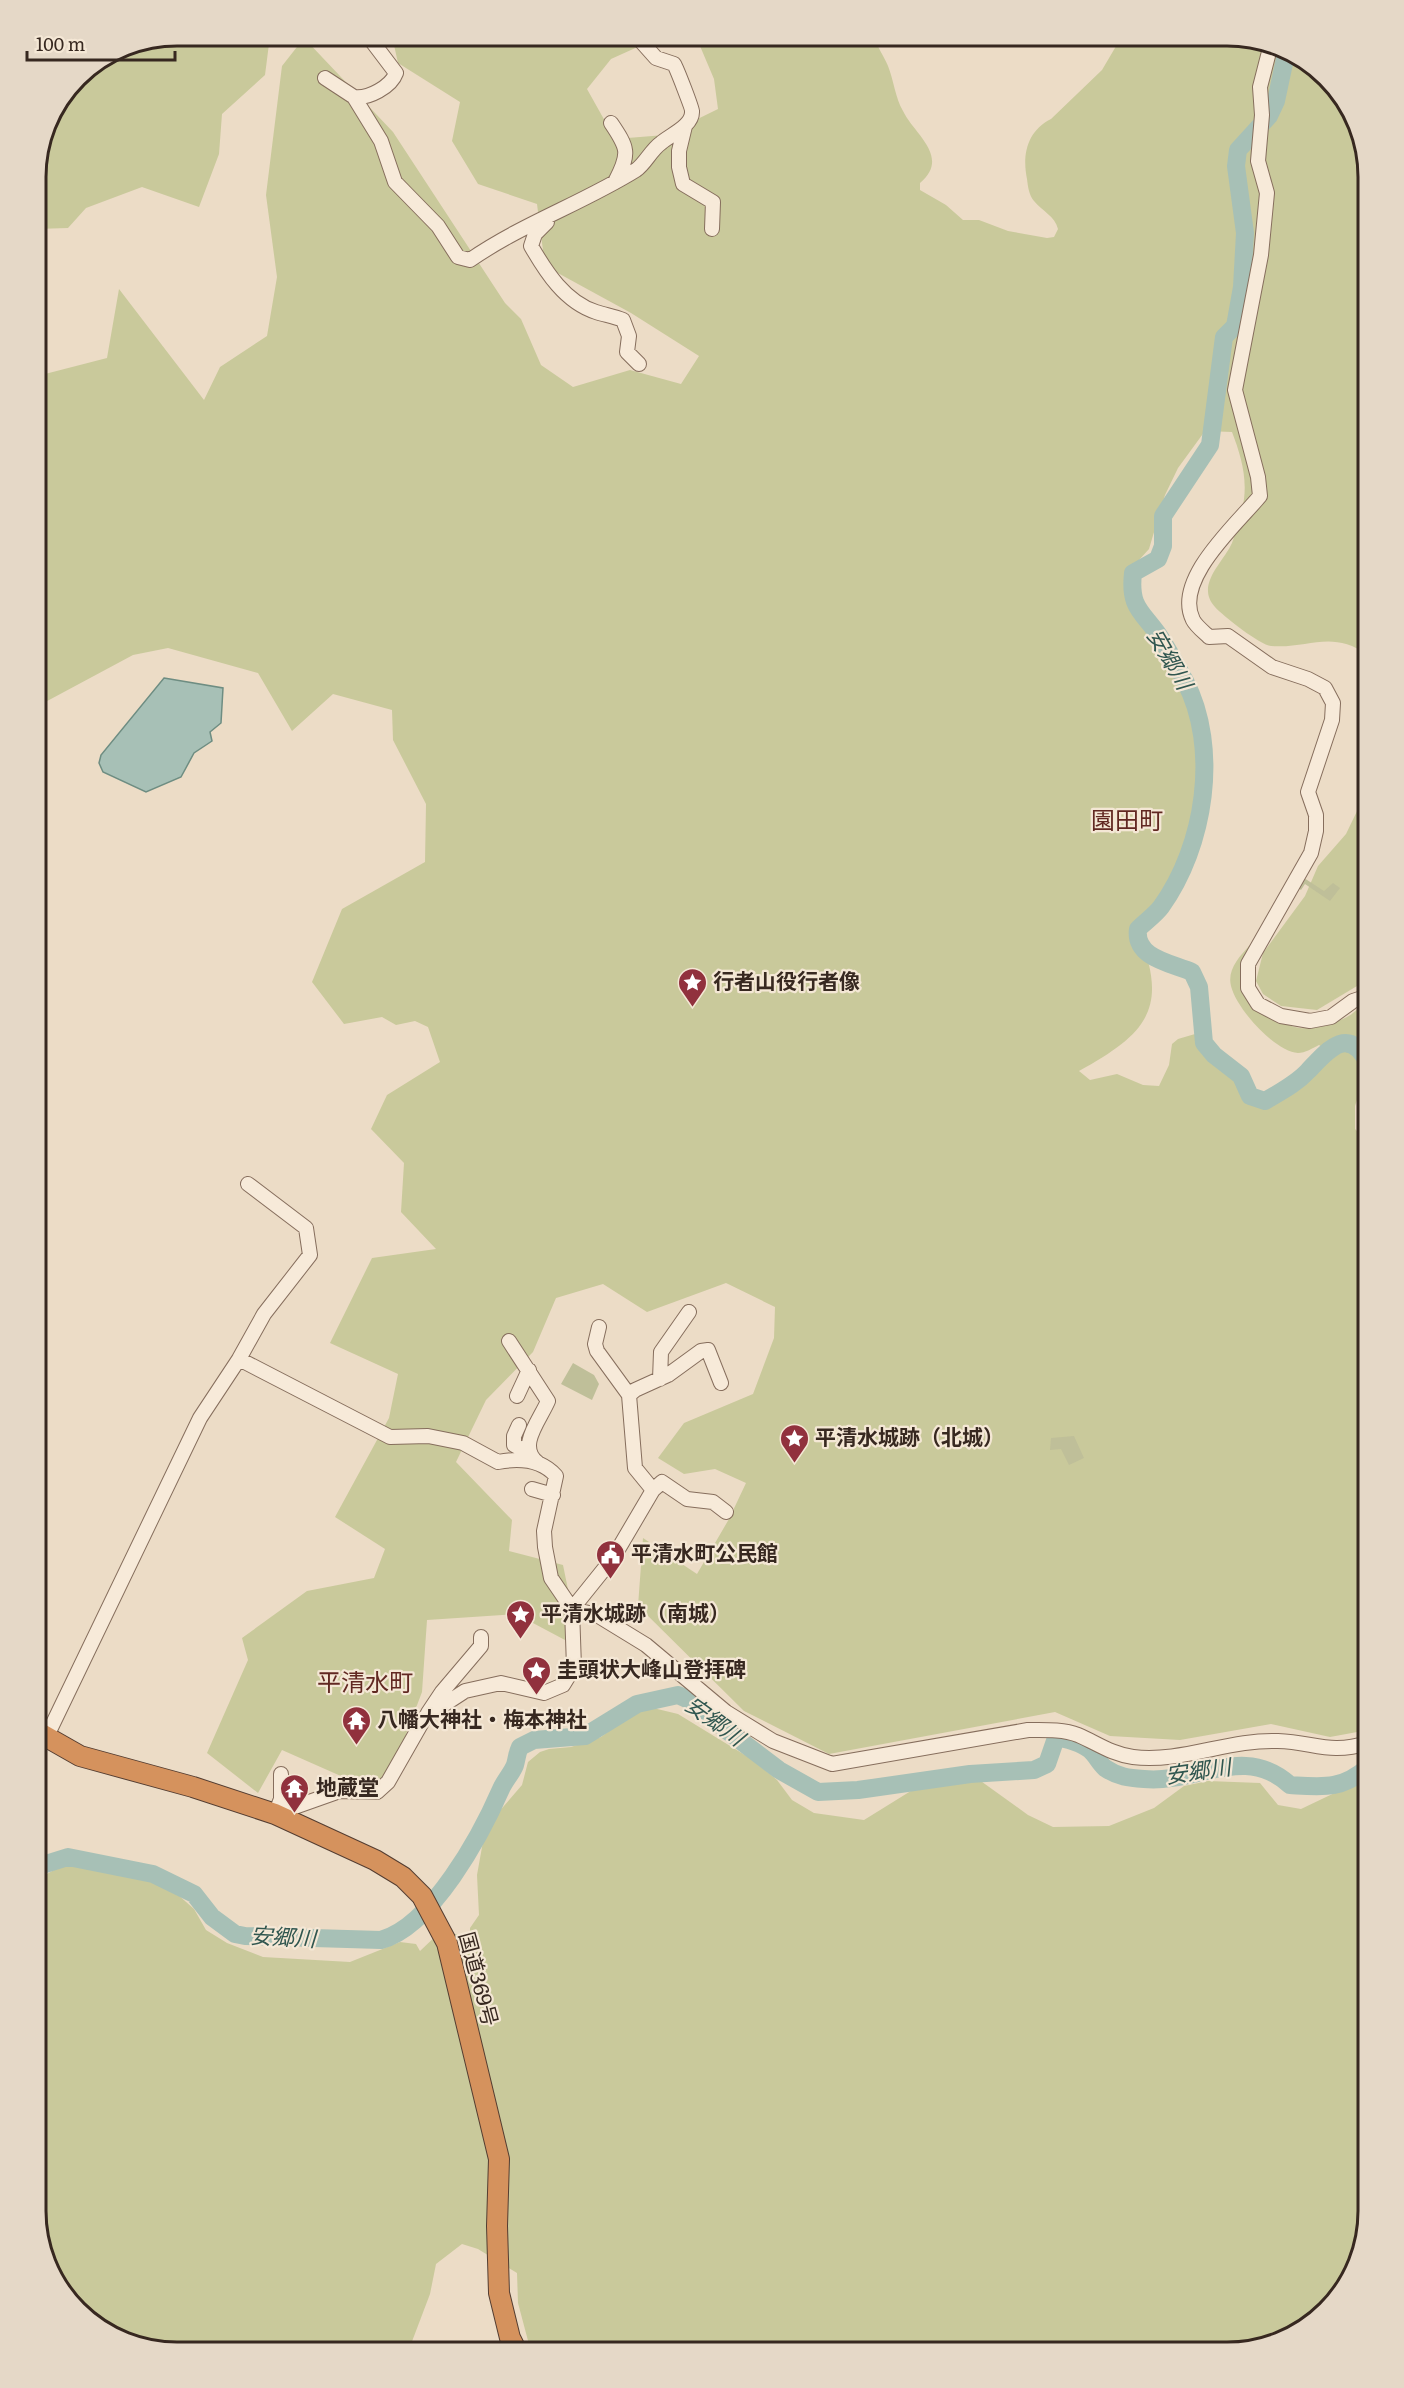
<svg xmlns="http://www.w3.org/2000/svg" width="1404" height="2388" viewBox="0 0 1404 2388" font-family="Literata,'Noto Sans JP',serif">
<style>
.green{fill:#c9c99b}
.cemetery{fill:#bfbf99}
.water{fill:#a7c0b6;stroke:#6e8d82;stroke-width:1.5}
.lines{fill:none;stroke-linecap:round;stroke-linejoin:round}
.river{stroke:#a7c0b6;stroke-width:18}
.minor-casing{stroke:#866e5d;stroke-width:16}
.highway-casing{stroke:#543d31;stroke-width:22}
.minor{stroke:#f7ead9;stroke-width:14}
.highway{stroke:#d5925d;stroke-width:20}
.labels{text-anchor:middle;stroke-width:4.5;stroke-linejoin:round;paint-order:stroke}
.poi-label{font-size:21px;font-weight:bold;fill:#372820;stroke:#f4e7d5;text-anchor:start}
.street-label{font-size:21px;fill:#372820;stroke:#f4e7d5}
.water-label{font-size:22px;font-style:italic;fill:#30564f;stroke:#f4e7d5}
.quarter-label{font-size:24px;fill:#612822;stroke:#f4e7d5}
.rim{fill:none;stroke:#372820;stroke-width:3}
</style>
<rect width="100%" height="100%" fill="#ecdcc6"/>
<!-- green -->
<path class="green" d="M 178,36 L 270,36 L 265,75 L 222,114 L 219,154 L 199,207 L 142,187 L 86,208 L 68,228 L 36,229 L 36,169 L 47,123 L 78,77 L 124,47 Z
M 392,36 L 662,36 L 611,59 L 587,89 L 615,139 L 665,135 L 718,109 L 714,79 L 700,46 L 675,36 L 874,36 C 877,47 884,56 888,66 C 894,81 895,97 903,111 C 914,134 951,157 920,183 L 920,190 L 946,205 L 963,220 L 979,220 L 1008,231 L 1047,238 L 1054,237 L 1058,229 C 1055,216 1042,211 1034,201 C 1029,195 1028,187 1027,179 C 1022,155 1027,131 1051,119 L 1102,70 L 1122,36 L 1236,36 L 1305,60 L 1354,115 L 1368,178 L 1368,655 C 1331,629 1309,649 1271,646 C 1260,645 1223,616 1215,607 C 1195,585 1223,563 1232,543 C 1237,529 1242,513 1244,499 C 1247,475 1240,453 1232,432 L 1205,431 L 1178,468 L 1165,495 L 1149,549 L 1129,571 L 1125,585 L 1127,601 L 1171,666 L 1189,709 L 1198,753 L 1200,796 L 1186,844 L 1174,876 L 1138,932 C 1170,1009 1146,1034 1079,1071 L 1090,1080 L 1117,1074 L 1143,1085 L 1159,1086 L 1169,1065 L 1172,1044 L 1178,1039 L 1195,1034 C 1211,1061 1244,1101 1281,1094 L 1330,1052 L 1319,1045 C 1313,1048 1305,1053 1298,1053 C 1275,1052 1236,1008 1231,986 C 1227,970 1239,957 1249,946 L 1249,954 L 1241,967 L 1243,990 C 1278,1023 1295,1041 1345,1018 C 1354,1014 1359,1006 1368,1002 L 1368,1066 L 1355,1106 L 1355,1129 L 1368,1142 L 1368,1730 L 1330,1737 L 1271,1724 L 1180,1740 L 1110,1736 L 1055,1712 L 829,1754 L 744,1711 L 638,1606 L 643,1538 L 697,1574 L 729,1519 L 746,1483 L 715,1469 L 684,1474 L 658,1458 L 684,1423 L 753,1394 L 774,1338 L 775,1307 L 726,1283 L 647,1312 L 603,1284 L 556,1298 L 533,1352 L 486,1400 L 456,1462 L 512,1520 L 509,1551 L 563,1565 L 580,1648 L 516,1614 L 427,1620 L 422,1692 L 388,1782 L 377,1792 L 282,1750 L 258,1793 L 207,1753 L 248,1660 L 242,1638 L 307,1591 L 374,1578 L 385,1549 L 335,1517 L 389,1418 L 398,1374 L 330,1343 L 372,1258 L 436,1249 L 401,1212 L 404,1163 L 371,1129 L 387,1095 L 440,1062 L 428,1027 L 415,1021 L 396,1025 L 382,1017 L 344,1024 L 312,982 L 342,909 L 425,862 L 426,804 L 393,740 L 392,710 L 333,694 L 292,731 L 258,673 L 168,648 L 133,655 L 36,707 L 36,367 L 45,374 L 107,358 L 119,289 L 204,400 L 220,367 L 267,336 L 277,277 L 266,195 L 279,90 L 282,66 L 304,38 L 393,132 L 505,303 L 521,319 L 541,365 L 573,387 L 630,370 L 681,384 L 699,356 L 631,313 L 545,266 L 537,204 L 478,184 L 452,141 L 460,102 L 398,63 Z
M 1368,761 L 1368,984 L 1357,986 L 1317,1010 L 1281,1006 L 1263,994 L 1256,981 L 1263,953 L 1305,896 L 1318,866 L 1346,834 L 1359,807 Z
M 649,1707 L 678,1714 L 753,1760 L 777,1780 L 792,1800 L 814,1813 L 864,1820 L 914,1789 L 978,1779 L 1028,1815 L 1053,1827 L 1109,1826 L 1154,1808 L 1184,1786 L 1208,1781 L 1260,1783 L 1278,1805 L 1301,1809 L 1368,1777 L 1368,2211 L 1344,2289 L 1289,2338 L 1226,2352 L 531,2352 L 518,2303 L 517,2273 L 478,2249 L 462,2244 L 436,2264 L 430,2294 L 408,2352 L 169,2352 L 99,2328 L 50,2273 L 36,2210 L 36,1880 L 63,1865 L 71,1864 L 149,1881 L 176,1893 L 194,1909 L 206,1930 L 227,1943 L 263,1957 L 350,1962 L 400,1942 L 416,1944 L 420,1951 L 439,1933 L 470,1935 L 470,1928 L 479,1915 L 477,1875 L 484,1836 L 490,1822 L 522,1785 L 528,1762 L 540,1752 L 549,1749 L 571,1747 L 601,1737 L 635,1712 Z"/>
<!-- cemetery -->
<path class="cemetery" d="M 1304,878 L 1324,891 L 1333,883 L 1340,888 L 1330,901 L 1305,884 L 1301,890 L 1298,888 Z
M 573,1363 L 594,1375 L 599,1384 L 592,1400 L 561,1384 Z
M 1074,1436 L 1084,1458 L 1069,1465 L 1061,1449 L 1050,1450 L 1051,1438 Z"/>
<!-- water -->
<path class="water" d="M 164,678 L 223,688 L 221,723 L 210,732 L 212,741 L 194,753 L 181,777 L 146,792 L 103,772 L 99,763 L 101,755 Z"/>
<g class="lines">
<!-- river -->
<path class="river" d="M 1286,54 L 1276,101 L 1269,116 L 1238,150 L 1236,166 L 1245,233 L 1242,287 L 1235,326 L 1224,337 L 1210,445 L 1163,516 L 1163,546 L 1158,559 L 1133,573 C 1129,608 1142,611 1160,637 C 1169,651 1177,666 1185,681 C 1220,748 1205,846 1161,907 C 1155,915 1145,922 1138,929 C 1134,958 1171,963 1192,972 L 1199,987 L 1204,1043 L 1214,1055 L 1241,1076 L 1250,1096 L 1265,1101 C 1280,1092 1296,1084 1308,1071 C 1327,1051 1348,1024 1368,1063
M 1368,1119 L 1366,1095 L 1368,1084
M 36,1867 L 68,1857 L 153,1874 L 194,1894 L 212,1917 L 235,1934 L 245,1936 L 381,1940 C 432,1926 481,1835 501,1789 C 505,1780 512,1773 515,1765 C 517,1758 517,1753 520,1747 L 534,1740 L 585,1736 L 637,1704 L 678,1695 L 698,1704 L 725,1729 L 779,1770 L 818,1792 L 858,1790 L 970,1774 L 1034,1770 L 1047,1764 L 1056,1738 C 1066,1738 1083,1744 1090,1750 C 1096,1755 1099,1763 1105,1768 C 1118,1777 1129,1778 1144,1779 C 1197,1784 1244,1743 1290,1785 C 1323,1787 1342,1790 1368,1767"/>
<defs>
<path id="minor" d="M 1270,48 L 1260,87 L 1262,115 L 1258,161 L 1267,193 L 1261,255 L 1235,390 L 1258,477 L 1260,496 C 1236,525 1173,580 1193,620 C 1196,626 1205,633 1209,637 L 1228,636 L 1272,667 L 1308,679 L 1325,688 L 1333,703 L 1332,720 L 1308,792 L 1316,815 L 1316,831 L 1311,853 L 1248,964 L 1248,988 L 1258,1004 L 1281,1016 L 1310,1021 L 1331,1017 L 1353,1001 L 1368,996
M 325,78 L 354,97 L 381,141 L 395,182 L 438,226 L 458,257 L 470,260 C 522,224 583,203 636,170 C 645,164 651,150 661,143 C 670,135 693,126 692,111 C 692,108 677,69 674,64 L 656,58 L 640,40 L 622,36
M 354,97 C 368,99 391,87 396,73 L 368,36
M 611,123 C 628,148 630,153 616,180
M 685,126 L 679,151 L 679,167 L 683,184 L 713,202 L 712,229
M 547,222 L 535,234 L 531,246 C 546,272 565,302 596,312 C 605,315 614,316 623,320 L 629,336 L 627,352 L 639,364
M 599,1327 L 595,1344 L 597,1351 L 629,1395
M 509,1341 L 548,1401 C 540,1420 516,1447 538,1463
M 239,1359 L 390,1437 L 428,1436 L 463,1443 L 498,1462 C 519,1458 541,1459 556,1476 L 544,1531 L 545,1547 L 551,1578 L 572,1609 L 574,1667 L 563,1685 L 544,1693 L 501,1683 L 465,1691 L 425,1717 L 388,1782 L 377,1792 L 340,1791 L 275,1814
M 660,1379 L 661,1352 L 689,1312
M 517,1396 L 529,1370
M 519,1425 L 514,1436 L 514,1445 L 529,1453
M 532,1489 L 553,1495
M 653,1490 L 662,1482 L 687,1499 L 713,1502 L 726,1512
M 572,1609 L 597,1615 L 646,1645 L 726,1712 L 773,1741 L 832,1764 L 1028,1730 C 1044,1730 1063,1729 1078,1735 C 1097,1743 1111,1754 1133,1757 C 1182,1763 1229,1739 1278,1741 C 1314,1742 1329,1755 1368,1743
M 572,1609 L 613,1558 L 653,1490 L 635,1468 L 629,1395 L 635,1390 L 668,1375 L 701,1351 L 708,1350 L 721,1383
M 428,1713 L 442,1692 L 481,1646 L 481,1637
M 36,1744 L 46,1738 L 200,1418 L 239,1359 L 264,1314 L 310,1255 L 306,1228 L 248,1184
M 275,1814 L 281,1799 L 281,1774"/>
<path id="highway" d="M 36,1731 L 80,1756 L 193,1787 L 275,1814 L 375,1860 L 403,1877 L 422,1896 L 447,1943 L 499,2159 L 497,2226 L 499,2293 L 510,2338 L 517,2352"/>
</defs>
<!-- minor casing -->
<use href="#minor" class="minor-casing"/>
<!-- highway casing -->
<use href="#highway" class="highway-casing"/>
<!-- minor -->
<use href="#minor" class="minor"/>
<!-- highway -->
<use href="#highway" class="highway"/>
</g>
<!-- icons -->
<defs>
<symbol id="sight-pin" viewBox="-11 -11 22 30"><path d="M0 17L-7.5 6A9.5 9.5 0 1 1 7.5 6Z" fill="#91313d" stroke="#f4e7d5"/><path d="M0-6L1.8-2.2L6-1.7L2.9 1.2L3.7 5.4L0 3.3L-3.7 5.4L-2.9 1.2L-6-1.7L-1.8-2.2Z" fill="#fff"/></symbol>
<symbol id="civic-pin" viewBox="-11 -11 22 30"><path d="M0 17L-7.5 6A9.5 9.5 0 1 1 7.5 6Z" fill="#91313d" stroke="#f4e7d5"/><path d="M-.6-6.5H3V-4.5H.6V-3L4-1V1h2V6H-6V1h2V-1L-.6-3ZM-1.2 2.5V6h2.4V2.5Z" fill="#fff"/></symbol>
<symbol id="temple-pin" viewBox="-11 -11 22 30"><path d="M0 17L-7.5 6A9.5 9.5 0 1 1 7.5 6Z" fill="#91313d" stroke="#f4e7d5"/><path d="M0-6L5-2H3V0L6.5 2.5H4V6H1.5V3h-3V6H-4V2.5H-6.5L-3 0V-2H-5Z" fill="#fff"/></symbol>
</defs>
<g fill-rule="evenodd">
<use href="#sight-pin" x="676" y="966" width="33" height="45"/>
<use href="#sight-pin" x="778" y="1422" width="33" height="45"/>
<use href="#civic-pin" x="594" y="1538" width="33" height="45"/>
<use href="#sight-pin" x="504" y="1598" width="33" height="45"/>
<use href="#sight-pin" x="520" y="1654" width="33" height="45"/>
<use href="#temple-pin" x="340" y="1704" width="33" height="45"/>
<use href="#temple-pin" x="278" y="1772" width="33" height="45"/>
</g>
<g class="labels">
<!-- poi labels -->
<g class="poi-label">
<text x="713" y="989">行者山役行者像</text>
<text x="815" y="1445">平清水城跡（北城）</text>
<text x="631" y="1561">平清水町公民館</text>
<text x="541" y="1621">平清水城跡（南城）</text>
<text x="557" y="1677">圭頭状大峰山登拝碑</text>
<text x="377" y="1727">八幡大神社・梅本神社</text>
<text x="316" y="1795">地蔵堂</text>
</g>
<!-- street labels -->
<g class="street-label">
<text transform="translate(478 1979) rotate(75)" y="7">国道369号</text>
</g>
<!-- water labels -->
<g class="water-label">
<text transform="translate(1170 659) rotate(60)" y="8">安郷川</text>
<text transform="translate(715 1721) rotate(36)" y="8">安郷川</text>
<text transform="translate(1198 1771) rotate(-8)" y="8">安郷川</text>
<text transform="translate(283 1937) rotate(3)" y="8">安郷川</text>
</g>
<!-- quarter labels -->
<g class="quarter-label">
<text x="1127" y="829">園田町</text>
<text x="365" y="1691">平清水町</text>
</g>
</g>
<!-- crop -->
<path d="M0 0H1404V2388H0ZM177 46H1227A131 131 0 0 1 1358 177V2211A131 131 0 0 1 1227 2342H177A131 131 0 0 1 46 2211V177A131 131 0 0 1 177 46Z" fill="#e5d8c7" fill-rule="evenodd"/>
<path class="rim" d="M177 46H1227A131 131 0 0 1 1358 177V2211A131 131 0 0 1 1227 2342H177A131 131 0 0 1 46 2211V177A131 131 0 0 1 177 46Z"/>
<!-- scale -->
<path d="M27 51v9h148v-9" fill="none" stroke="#372820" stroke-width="3"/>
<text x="36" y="51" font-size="18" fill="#372820" stroke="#f4e7d5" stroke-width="4.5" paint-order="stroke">100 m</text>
</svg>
